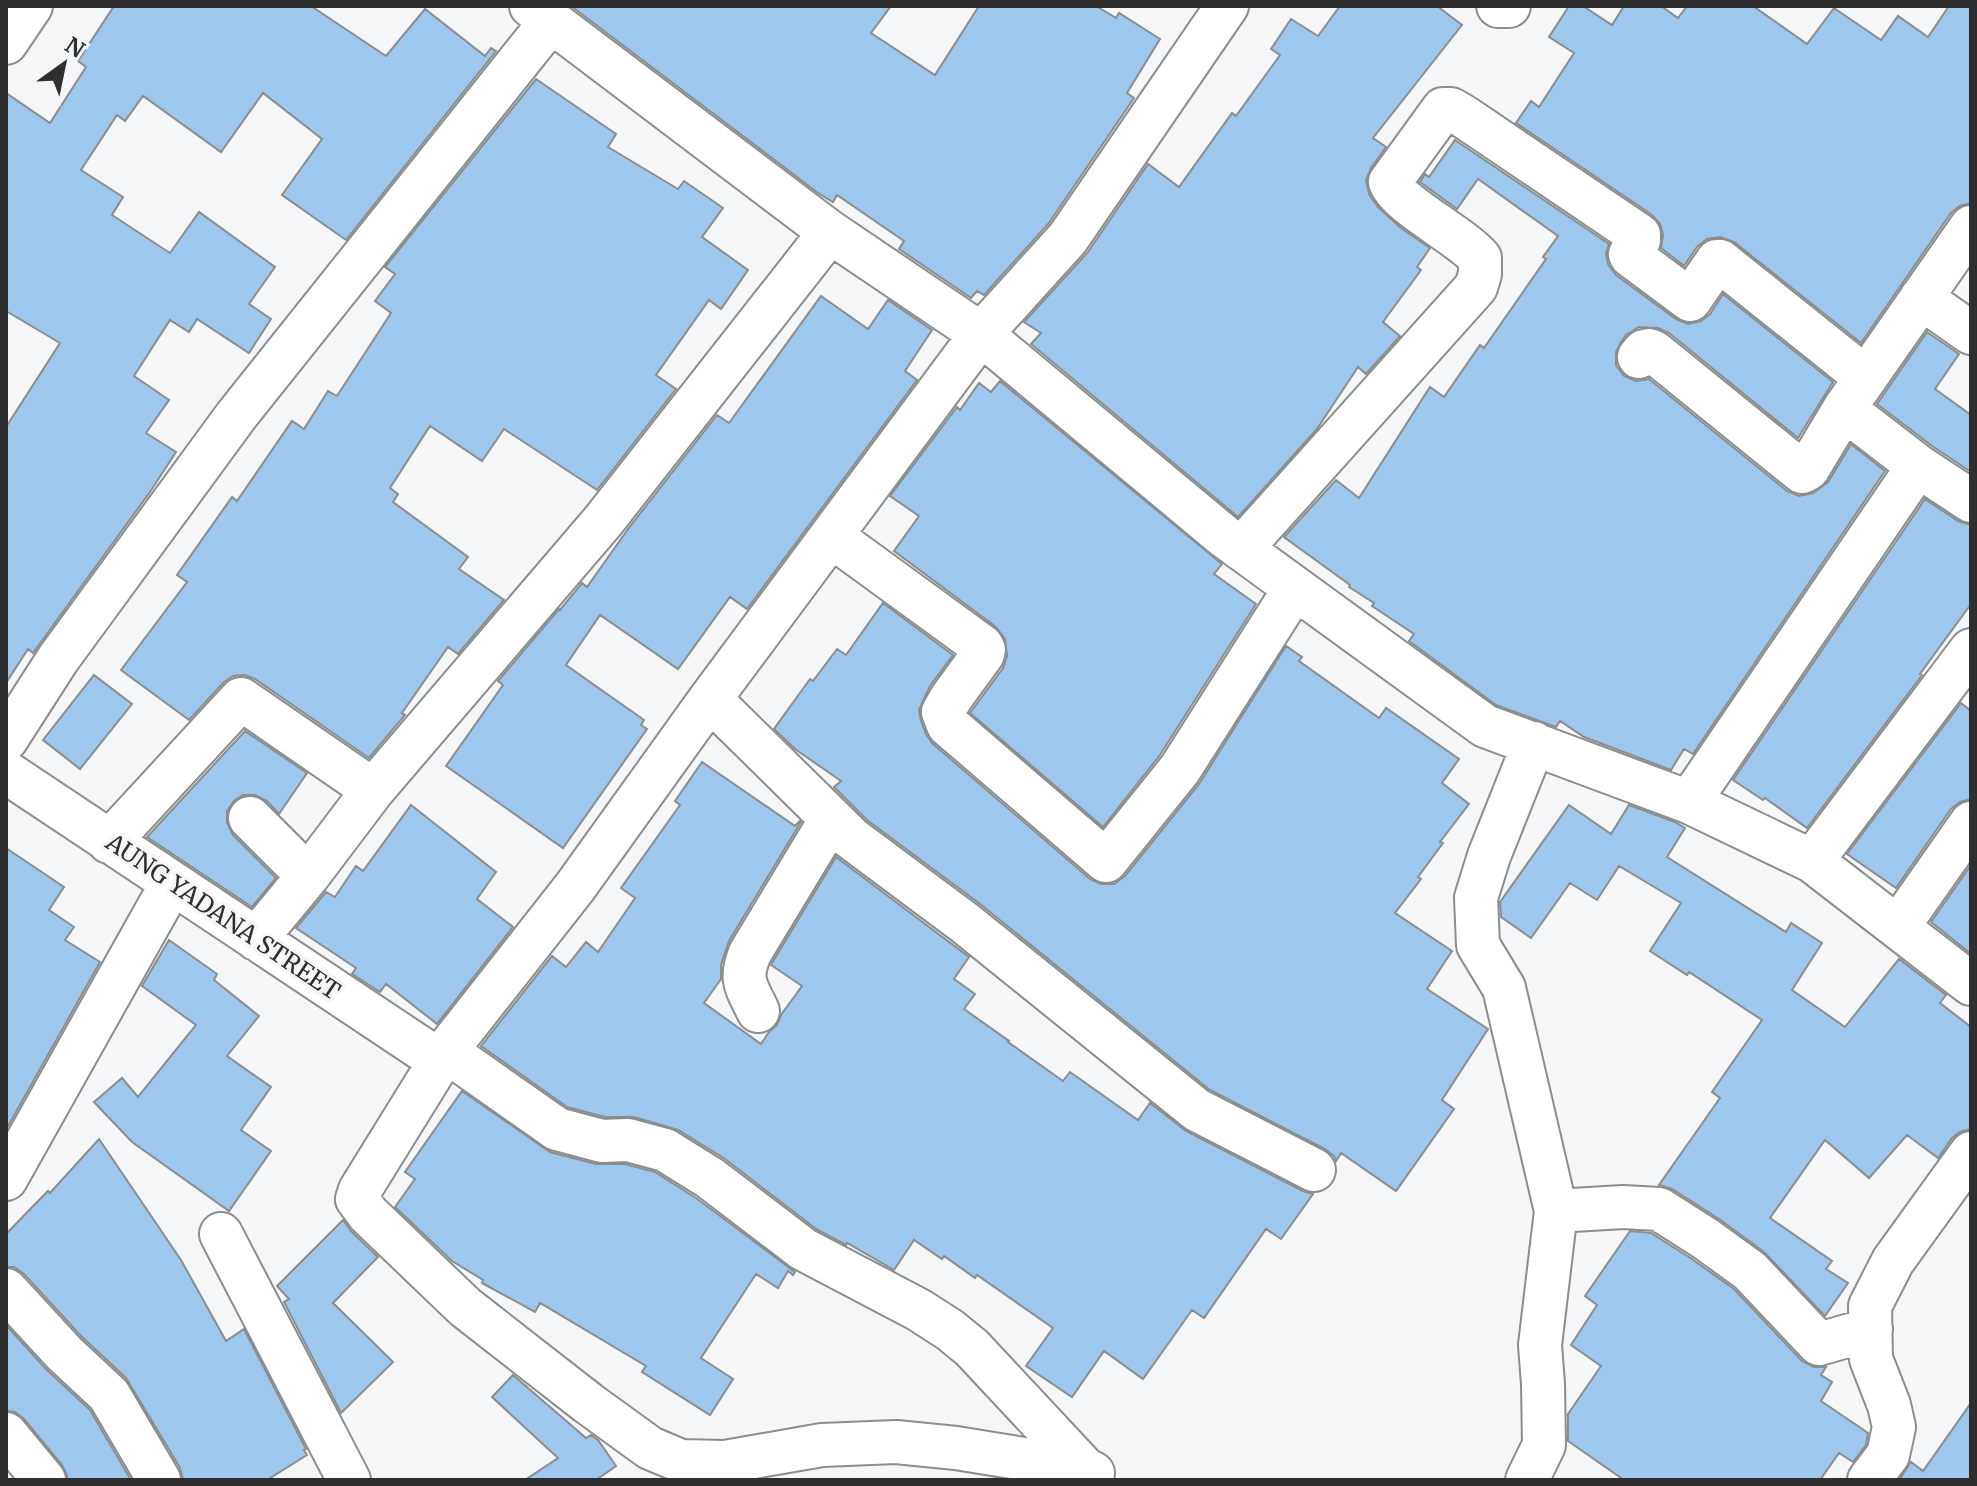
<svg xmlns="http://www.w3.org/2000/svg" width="1977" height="1486" viewBox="0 0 1977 1486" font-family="Merriweather,serif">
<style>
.building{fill:#9dc7ec;stroke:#8b8c8d;stroke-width:2}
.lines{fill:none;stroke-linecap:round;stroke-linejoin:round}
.minor-casing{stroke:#8b8d8d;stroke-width:46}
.minor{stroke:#fff;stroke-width:42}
.labels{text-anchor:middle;stroke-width:7;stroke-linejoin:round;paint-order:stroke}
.street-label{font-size:24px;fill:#2f2f2f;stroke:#f5f6f7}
</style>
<rect width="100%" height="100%" fill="#f5f6f7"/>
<!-- building -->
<path class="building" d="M 114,6 L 311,6 L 386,56 L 425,9 L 485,56 L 491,48 L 496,51 L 346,240 L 282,195 L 322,139 L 263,93 L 221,152 L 143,96 L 125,121 L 117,115 L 81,170 L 123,197 L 112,215 L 170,253 L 199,212 L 275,267 L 249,304 L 271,319 L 249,353 L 197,319 L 189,332 L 170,320 L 134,376 L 169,400 L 146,433 L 176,452 L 150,492 L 33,653 L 28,649 L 6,683 L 6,427 L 60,343 L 6,311 L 6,93 L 50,123 L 86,67 L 78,61 Z
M 571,6 L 891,6 L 871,33 L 935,75 L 979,6 L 1096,6 L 1116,18 L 1119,13 L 1160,39 L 1127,93 L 1134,98 L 1049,223 L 984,295 L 977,291 L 971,298 L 899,249 L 904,241 L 837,195 L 833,202 L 818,193 Z
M 1340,6 L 1437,6 L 1462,25 L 1373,138 L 1386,147 L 1371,168 L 1366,180 L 1369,194 L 1378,207 L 1401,228 L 1430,248 L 1417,267 L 1421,270 L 1383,322 L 1400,336 L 1366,374 L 1358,367 L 1317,429 L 1238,517 L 1031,344 L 1041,333 L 1024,322 L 1088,252 L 1148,164 L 1179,187 L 1232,113 L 1236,116 L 1280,55 L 1271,49 L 1291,19 L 1318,36 Z
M 1569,6 L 1583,6 L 1612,25 L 1624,6 L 1661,6 L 1678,18 L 1687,6 L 1753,6 L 1807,44 L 1834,8 L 1881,40 L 1898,16 L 1928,37 L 1949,6 L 1971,6 L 1971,203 L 1960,206 L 1951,213 L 1861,343 L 1734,242 L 1720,237 L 1707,239 L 1697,247 L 1684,266 L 1661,248 L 1663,235 L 1660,224 L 1652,215 L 1516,123 L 1531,101 L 1539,107 L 1574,53 L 1549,37 Z
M 536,79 L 616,134 L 608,147 L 678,189 L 684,181 L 723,208 L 702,237 L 748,270 L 721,309 L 709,300 L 656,375 L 676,389 L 597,490 L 504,429 L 482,461 L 430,426 L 390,488 L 398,494 L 393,502 L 468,557 L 459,569 L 504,600 L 458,654 L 448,647 L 402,713 L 405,715 L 369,758 L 255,679 L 245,675 L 233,676 L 224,682 L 189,720 L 121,670 L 187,582 L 177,575 L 232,497 L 237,501 L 292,421 L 304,429 L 328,391 L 337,396 L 391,313 L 375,301 L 395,274 L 385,267 Z
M 1455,140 L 1609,244 L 1606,253 L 1608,264 L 1616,275 L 1676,319 L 1688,324 L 1701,321 L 1710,314 L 1723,294 L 1833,382 L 1798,438 L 1669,333 L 1658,328 L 1639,327 L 1626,335 L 1621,342 L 1616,352 L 1616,365 L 1624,376 L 1636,381 L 1649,379 L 1787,491 L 1799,496 L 1813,493 L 1828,482 L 1851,444 L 1885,471 L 1693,754 L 1684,749 L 1671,770 L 1584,737 L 1560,721 L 1556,727 L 1496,705 L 1409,641 L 1414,634 L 1372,606 L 1374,603 L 1349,587 L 1350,585 L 1284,537 L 1336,480 L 1359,498 L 1430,387 L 1444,397 L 1480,345 L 1484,348 L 1546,259 L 1543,257 L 1558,236 L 1478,179 L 1457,209 L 1420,182 L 1425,174 L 1429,177 Z
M 821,296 L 868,329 L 888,300 L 932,330 L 905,371 L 917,380 L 747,609 L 730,597 L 678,669 L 600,615 L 566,665 L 644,720 L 641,725 L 647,729 L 563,848 L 446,766 L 503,685 L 498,681 L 559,609 L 560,610 L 582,583 L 587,587 L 628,529 L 717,415 L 729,423 Z
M 1927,332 L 1959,354 L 1935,389 L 1971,415 L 1971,472 L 1932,446 L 1877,404 Z
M 1000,381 L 1222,564 L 1214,574 L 1256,604 L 1160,755 L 1103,827 L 970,713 L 1003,668 L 1007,656 L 1005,639 L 996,627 L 894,551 L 919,516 L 890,496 L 957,407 L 960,410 L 979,383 L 991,392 Z
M 1925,499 L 1958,521 L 1971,525 L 1971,604 L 1920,674 L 1922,675 L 1807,828 L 1765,798 L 1763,800 L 1733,780 Z
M 883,603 L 953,655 L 930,686 L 919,710 L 921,721 L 926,734 L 932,743 L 1090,879 L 1101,884 L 1114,884 L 1125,876 L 1199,784 L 1286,646 L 1302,657 L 1299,661 L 1379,718 L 1386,708 L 1459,759 L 1442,783 L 1469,804 L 1440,842 L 1443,843 L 1418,877 L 1421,879 L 1395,913 L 1452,951 L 1427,989 L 1488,1029 L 1442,1100 L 1454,1109 L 1396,1191 L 1341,1153 L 1336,1161 L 1334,1156 L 1325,1149 L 1210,1090 L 980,904 L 867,820 L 834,787 L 841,781 L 795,749 L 774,729 L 810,679 L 813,681 L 837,649 L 846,655 Z
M 94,675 L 132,704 L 80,769 L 43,740 Z
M 1961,703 L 1971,711 L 1971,799 L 1960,802 L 1951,809 L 1896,888 L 1847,854 Z
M 245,731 L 307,773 L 279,814 L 267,801 L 255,795 L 243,795 L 234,801 L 227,811 L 227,823 L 233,835 L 276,878 L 252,907 L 147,837 Z
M 702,762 L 795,826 L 800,821 L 801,822 L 729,941 L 721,965 L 721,979 L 704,1003 L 761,1044 L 769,1032 L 777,1025 L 781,1015 L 802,986 L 771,965 L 772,963 L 836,857 L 969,957 L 954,979 L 975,994 L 964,1009 L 1009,1041 L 1008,1042 L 1063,1081 L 1070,1072 L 1138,1120 L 1150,1103 L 1186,1131 L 1303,1191 L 1313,1194 L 1281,1239 L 1266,1229 L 1204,1318 L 1192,1310 L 1143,1379 L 1104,1351 L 1072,1397 L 1026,1366 L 1053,1328 L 977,1275 L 975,1278 L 944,1256 L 942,1259 L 914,1240 L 894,1270 L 847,1243 L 846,1245 L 816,1229 L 725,1159 L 678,1130 L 634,1117 L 605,1117 L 567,1107 L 481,1046 L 552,956 L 566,967 L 586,942 L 598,952 L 635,898 L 621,888 L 680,805 L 675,801 Z
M 411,805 L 496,872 L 477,899 L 513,927 L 437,1024 L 386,984 L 380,992 L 352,974 L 356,968 L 296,928 L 326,892 L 335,897 L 356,866 L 363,871 Z
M 1569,805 L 1611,834 L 1629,805 L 1675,822 L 1685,828 L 1667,857 L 1786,932 L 1791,923 L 1822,943 L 1792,990 L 1845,1027 L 1899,959 L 1946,995 L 1940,1003 L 1971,1027 L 1971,1129 L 1960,1132 L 1952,1138 L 1938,1158 L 1907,1135 L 1869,1178 L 1825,1140 L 1770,1218 L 1832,1261 L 1826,1269 L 1848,1283 L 1825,1316 L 1764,1252 L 1719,1219 L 1672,1189 L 1659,1185 L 1720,1098 L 1712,1092 L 1762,1020 L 1689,972 L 1687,975 L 1650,951 L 1681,903 L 1619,866 L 1597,900 L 1570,883 L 1531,938 L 1501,917 L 1500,902 Z
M 6,848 L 64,887 L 49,910 L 74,927 L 65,940 L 100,962 L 6,1130 Z
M 1971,865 L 1971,954 L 1931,922 Z
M 169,940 L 217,974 L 214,980 L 259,1016 L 227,1056 L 271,1087 L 241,1130 L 271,1151 L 229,1211 L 132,1142 L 94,1102 L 122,1078 L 138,1097 L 196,1025 L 142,986 Z
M 462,1091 L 550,1152 L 596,1164 L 625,1164 L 655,1172 L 696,1198 L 795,1272 L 793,1275 L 788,1271 L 778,1288 L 756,1274 L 701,1358 L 733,1379 L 710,1415 L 642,1372 L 646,1366 L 540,1303 L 535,1312 L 482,1283 L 483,1280 L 452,1261 L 395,1207 L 415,1179 L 405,1172 Z
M 99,1139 L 181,1260 L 226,1341 L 244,1329 L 306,1449 L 304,1450 L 307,1455 L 267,1480 L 183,1480 L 180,1468 L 126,1378 L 81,1336 L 24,1274 L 14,1267 L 6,1267 L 6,1234 L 48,1191 L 50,1193 Z
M 343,1220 L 351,1231 L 378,1257 L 333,1303 L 393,1362 L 341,1413 L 284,1302 L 289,1299 L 277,1286 Z
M 1630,1231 L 1651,1233 L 1692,1259 L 1734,1289 L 1802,1361 L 1814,1367 L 1826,1367 L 1821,1375 L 1832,1382 L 1821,1401 L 1868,1433 L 1866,1445 L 1853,1462 L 1839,1453 L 1820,1480 L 1624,1480 L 1568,1441 L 1568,1414 L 1601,1366 L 1571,1345 L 1597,1305 L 1585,1296 Z
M 6,1325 L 46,1369 L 90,1410 L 131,1480 L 67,1480 L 67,1475 L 62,1465 L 24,1419 L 15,1412 L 6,1411 Z
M 513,1375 L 586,1438 L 591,1435 L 598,1440 L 616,1466 L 596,1480 L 525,1480 L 558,1458 L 492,1397 Z
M 1971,1403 L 1971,1480 L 1899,1480 L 1911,1462 L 1923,1471 Z"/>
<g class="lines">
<defs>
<path id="minor" d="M 531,6 L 830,232 L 981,334 L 1225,537 L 1485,726 L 1689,802 L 1812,861 L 1971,984
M 1498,6 L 1509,6
M 6,43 L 31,6
M 1971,227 L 1844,409 L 1918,466 L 1971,501
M 1921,298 L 1971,333
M 1639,357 L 1644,351 L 1649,350 L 1654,352 L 1802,472 L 1808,469 L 1844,409
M 831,536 L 982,646 L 984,650 L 983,654 L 951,698 L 943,712 L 948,725 L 1106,861 L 1180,769 L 1295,588
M 1241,549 L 1476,287 L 1480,274 L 1480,258 C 1460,235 1397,204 1390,182 L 1443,109 L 1451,109 L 1463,116 L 1639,235 L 1639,240 L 1630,254 L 1631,256 L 1690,300 L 1717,261 L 1720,261 L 1865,377
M 710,699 L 851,838 L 965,923 L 1197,1110 L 1314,1170
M 6,740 L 58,659 L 236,416 L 551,21
M 6,772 L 440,1061
M 1689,802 L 1918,466
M 250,818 L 308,876
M 109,842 L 241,699 L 373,790
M 1812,861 L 1971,650
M 1898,927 L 1971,823
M 256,939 L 308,876 L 373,790 L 604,520 L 830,232
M 758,1011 C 746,986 739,980 750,953 L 831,819
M 446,1051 L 557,1129 L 602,1141 L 628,1140 L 665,1150 L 710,1178 L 803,1249 L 919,1310 L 950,1330 L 972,1348 L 1085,1469 L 1093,1473
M 6,1179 L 172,883
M 1556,1211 L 1623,1207 L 1659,1209 L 1706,1239 L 1750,1271 L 1819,1344 L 1871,1329
M 221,1234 L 349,1480
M 6,1290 L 64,1353 L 109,1395 L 159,1480
M 6,1434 L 44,1480
M 1085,1469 L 956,1448 L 896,1442 L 822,1445 L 725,1462 L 681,1461 L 650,1448 L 588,1403 L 465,1307 L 368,1214 L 357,1199 L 360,1190 L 446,1051 L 575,887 L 710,699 L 981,334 L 1068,238 L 1227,6
M 1527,1480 L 1544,1445 L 1543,1384 L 1540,1345 L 1556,1211 L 1504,988 L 1478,945 L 1476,898 L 1489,856 L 1534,743
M 1869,1480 L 1888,1455 L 1894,1427 L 1889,1405 L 1871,1359 L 1870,1306 L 1893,1261 L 1971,1153"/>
</defs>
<!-- minor casing -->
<use href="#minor" class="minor-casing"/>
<!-- minor -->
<use href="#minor" class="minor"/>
</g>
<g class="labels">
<!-- street labels -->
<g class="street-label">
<text transform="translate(223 917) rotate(34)" y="8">AUNG YADANA STREET</text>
</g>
</g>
<!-- border -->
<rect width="1977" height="1486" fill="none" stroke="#2f2f2f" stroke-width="16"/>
<!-- north arrow -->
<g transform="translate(64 64) rotate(33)" stroke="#f5f6f7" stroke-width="6" paint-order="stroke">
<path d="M0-6L14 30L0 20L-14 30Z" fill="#2f2f2f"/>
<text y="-12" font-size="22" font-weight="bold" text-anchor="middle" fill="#2f2f2f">N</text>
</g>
</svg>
